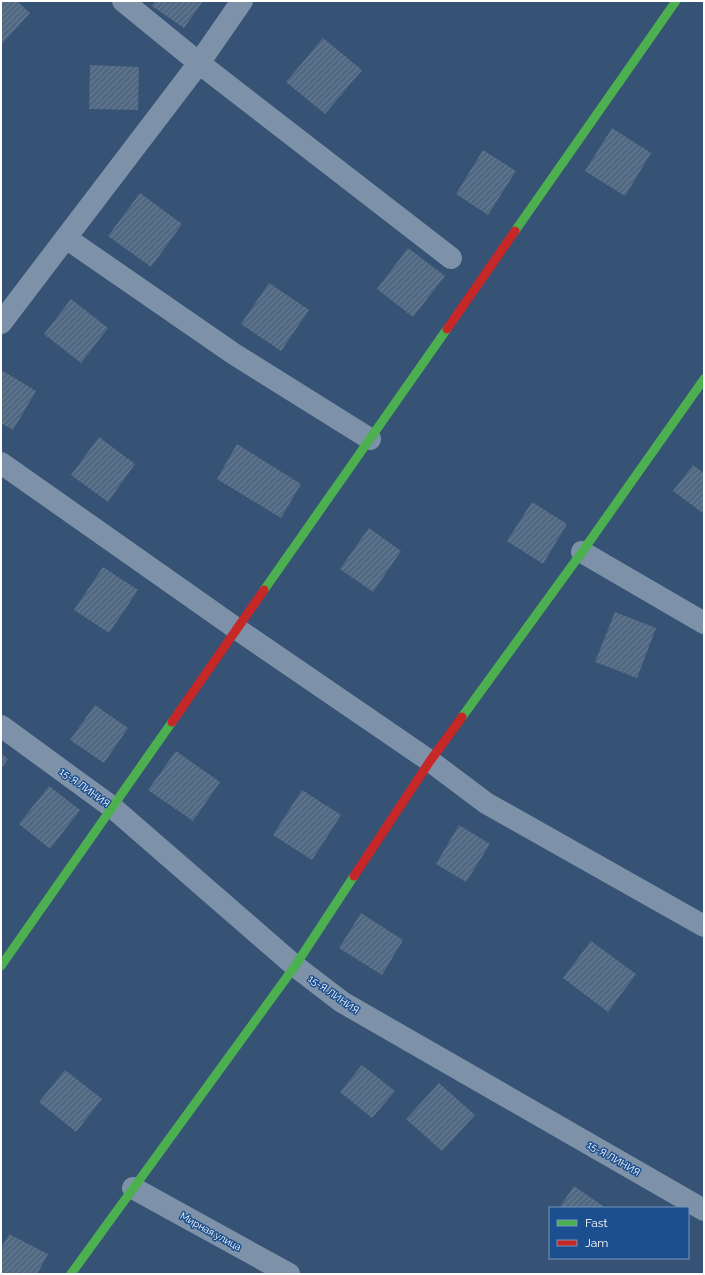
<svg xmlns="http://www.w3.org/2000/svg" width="705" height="1275" viewBox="0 0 705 1275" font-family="Raleway,sans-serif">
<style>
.building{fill:url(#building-hatch)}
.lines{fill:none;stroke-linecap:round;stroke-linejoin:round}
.street{stroke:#7d92a8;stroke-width:22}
.fast{stroke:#4caf50;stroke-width:9}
.jam{stroke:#c62828;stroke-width:9}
.labels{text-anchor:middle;stroke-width:3;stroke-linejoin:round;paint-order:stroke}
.street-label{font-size:10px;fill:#fff;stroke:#1b4f8f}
</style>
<defs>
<pattern id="building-hatch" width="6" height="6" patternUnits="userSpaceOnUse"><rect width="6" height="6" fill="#526984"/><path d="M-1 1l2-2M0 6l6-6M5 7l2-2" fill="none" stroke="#6c8096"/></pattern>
</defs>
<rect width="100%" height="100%" fill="#365274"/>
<!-- building -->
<path class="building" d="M 1,1 L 17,1 L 30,13 L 1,45 Z
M 155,1 L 203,1 L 184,28 L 152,6 Z
M 323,38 L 362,70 L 325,114 L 286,82 Z
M 90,65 L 139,67 L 138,110 L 89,109 Z
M 612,128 L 651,153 L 625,196 L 585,171 Z
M 483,150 L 516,171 L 488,215 L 456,194 Z
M 140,193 L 182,224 L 151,267 L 108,236 Z
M 408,248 L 445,276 L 413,317 L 377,289 Z
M 269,283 L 309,310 L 281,351 L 241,324 Z
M 71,299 L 108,328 L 81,363 L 44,334 Z
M 3,371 L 36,391 L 13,430 L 1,423 L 1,374 Z
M 99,437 L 135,464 L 108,502 L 71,475 Z
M 237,444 L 301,484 L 281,518 L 217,479 Z
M 693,465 L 704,473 L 704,514 L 673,491 Z
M 532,502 L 567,524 L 543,564 L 507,541 Z
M 369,528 L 401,551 L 373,592 L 340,569 Z
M 103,567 L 138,590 L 109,633 L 74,610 Z
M 615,612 L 656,628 L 637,678 L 595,662 Z
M 95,705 L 128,728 L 104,763 L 70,740 Z
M 176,751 L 220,782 L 193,821 L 148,790 Z
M 1,753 L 8,759 L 1,769 Z
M 49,786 L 80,810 L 50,849 L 19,824 Z
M 302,790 L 341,815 L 312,860 L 273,835 Z
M 459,825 L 490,844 L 466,882 L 436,864 Z
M 361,913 L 403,940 L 382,975 L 339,948 Z
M 591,941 L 636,974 L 608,1012 L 563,978 Z
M 362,1065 L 395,1091 L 372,1118 L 340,1092 Z
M 65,1070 L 102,1099 L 76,1132 L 39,1102 Z
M 439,1083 L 475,1115 L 442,1151 L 406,1119 Z
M 574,1186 L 606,1208 L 559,1208 Z
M 9,1234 L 48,1254 L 37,1274 L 1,1274 L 1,1249 Z"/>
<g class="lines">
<!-- street -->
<path class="street" d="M 123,1 L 199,63 L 451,258
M 66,238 L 234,354 L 370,439
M 1,323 L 199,63 L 242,1
M 1,463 L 237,629 L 430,761 L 486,803 L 704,926
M 582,552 L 704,623
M 1,726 L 112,807 L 295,966 L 342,1002 L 704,1210
M 133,1188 L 289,1274"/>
<!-- fast -->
<path class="fast" d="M 515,231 L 676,1
M 264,590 L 447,329
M 462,717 L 582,552 L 704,379
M 1,966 L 172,722
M 71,1274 L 295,966 L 354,876"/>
<!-- jam -->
<path class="jam" d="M 447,329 L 515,231
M 172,722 L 264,590
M 354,876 L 430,761 L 462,717"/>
</g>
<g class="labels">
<!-- street labels -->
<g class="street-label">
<text transform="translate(85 787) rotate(36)" y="4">15-Я ЛИНИЯ</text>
<text transform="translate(334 994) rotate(35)" y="4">15-Я ЛИНИЯ</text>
<text transform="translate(614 1158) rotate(30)" y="4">15-Я ЛИНИЯ</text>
<text transform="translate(211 1231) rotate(29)" y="4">Мирная улица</text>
</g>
</g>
<!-- border -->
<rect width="705" height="1275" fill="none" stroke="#ffffff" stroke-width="4"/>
<!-- legend -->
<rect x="549" y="1207" width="140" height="52" fill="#1b4f8f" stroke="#7695bc"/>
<rect x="557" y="1220" width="20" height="6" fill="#4caf50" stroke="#7695bc"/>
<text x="585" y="1227" font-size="12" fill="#ffffff">Fast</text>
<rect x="557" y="1240" width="20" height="6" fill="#c62828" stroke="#7695bc"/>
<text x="585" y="1247" font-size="12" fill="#ffffff">Jam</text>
</svg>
